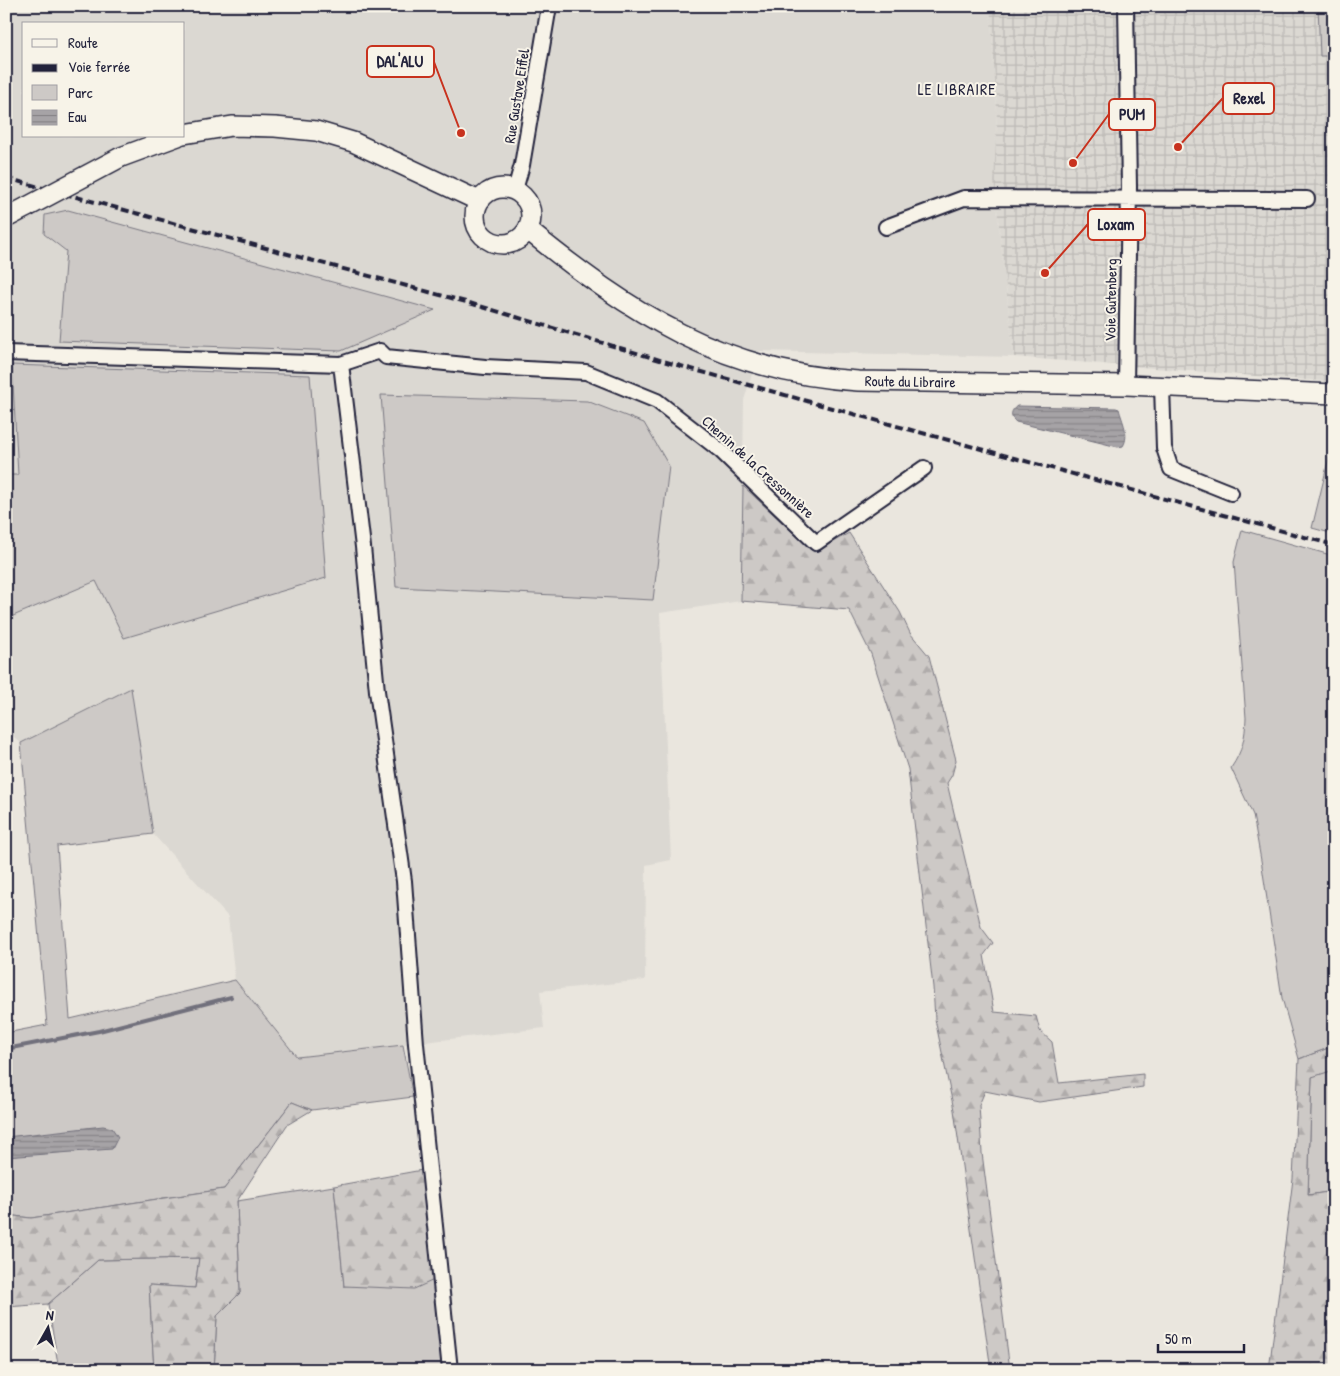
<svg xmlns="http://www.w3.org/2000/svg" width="1340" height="1376" viewBox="0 0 1340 1376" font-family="'Patrick Hand',sans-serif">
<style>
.built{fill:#dbd8d2;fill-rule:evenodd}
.industrial{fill:url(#industrial-grid)}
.green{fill:#cdc9c6;stroke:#787680}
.forest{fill:url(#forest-firs);stroke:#787680}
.water{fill:url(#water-rules);stroke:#716f7b}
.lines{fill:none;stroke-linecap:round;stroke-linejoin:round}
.stream{stroke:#716f7b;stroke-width:4}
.street-casing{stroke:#22223b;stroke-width:18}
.secondary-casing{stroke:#22223b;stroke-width:22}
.street{stroke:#f7f3e8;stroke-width:14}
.secondary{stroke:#f7f3e8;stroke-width:19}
.rail{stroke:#22223b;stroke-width:4;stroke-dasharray:8 4;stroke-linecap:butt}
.secondary-bridge-casing{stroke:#22223b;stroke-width:22;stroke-linecap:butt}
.secondary-bridge{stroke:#f7f3e8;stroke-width:19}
.labels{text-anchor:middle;stroke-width:4;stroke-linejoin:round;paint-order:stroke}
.street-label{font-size:15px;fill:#22223b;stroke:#f7f3e8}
.neighbourhood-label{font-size:16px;letter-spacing:1px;fill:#22223b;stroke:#f7f3e8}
.leader{fill:none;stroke:#c8321e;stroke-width:2}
.callout-dot{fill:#c8321e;stroke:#f7f3e8;stroke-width:2}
.callout{fill:#f7f3e8;stroke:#c8321e;stroke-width:2}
.callout-label{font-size:16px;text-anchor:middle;font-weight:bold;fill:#22223b}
</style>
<defs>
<pattern id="industrial-grid" width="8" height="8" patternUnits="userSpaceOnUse" patternTransform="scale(1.25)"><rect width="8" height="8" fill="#dbd8d2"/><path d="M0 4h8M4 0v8" fill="none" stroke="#bcb9b5"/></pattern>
<pattern id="forest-firs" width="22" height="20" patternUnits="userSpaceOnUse" patternTransform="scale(1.25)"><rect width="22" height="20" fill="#cdc9c6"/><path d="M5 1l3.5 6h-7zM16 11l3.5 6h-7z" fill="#b0acab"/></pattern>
<pattern id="water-rules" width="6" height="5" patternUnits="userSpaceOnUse" patternTransform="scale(1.25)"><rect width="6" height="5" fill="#a6a3a6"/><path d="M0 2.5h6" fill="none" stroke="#878488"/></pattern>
</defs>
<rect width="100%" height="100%" fill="#eae6de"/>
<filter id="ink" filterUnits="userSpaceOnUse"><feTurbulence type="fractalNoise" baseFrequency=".02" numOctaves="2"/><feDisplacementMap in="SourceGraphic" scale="10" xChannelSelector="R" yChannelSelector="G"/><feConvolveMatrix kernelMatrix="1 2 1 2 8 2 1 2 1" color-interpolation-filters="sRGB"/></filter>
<g filter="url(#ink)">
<!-- built -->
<path class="built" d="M 6,6 L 990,6 L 997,111 L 994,182 L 1014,357 L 759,351 L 744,400 L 741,601 L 660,613 L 671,860 L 646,865 L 645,980 L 540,991 L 544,1028 L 297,1057 L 235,980 L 228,917 L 153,834 L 131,688 L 21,743 L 6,730 L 6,619 L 97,581 L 13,365 L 18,476 L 6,475 ZM 24,24 L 184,24 L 184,136 L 24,136 Z"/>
<!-- industrial -->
<path class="industrial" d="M 990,6 L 1318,6 L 1320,56 L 1334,56 L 1334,386 L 1332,382 L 1014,357 L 994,182 L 997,111 Z"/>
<!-- green -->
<path class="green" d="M 1318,6 L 1334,6 L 1334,56 L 1320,56 Z
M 68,210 L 435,310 L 341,351 L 59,341 L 66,251 L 44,234 L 45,215 Z
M 12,365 L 310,375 L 326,578 L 124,638 L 96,581 L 6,619 L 6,475 L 18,475 Z
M 381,395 L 587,401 L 644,423 L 669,466 L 653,600 L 396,587 Z
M 1334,437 L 1334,534 L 1312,528 Z
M 1242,530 L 1334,556 L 1334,1046 L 1299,1059 L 1282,998 L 1262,866 L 1253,815 L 1231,768 C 1243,750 1245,738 1246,718 L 1234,562 Z
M 131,688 L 153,834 L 57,846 L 70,1019 L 235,980 L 297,1057 L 403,1045 L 413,1097 L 312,1110 L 292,1102 L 224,1189 L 31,1218 L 6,1215 L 6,1033 L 47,1025 L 21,743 Z
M 1334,1070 L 1334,1191 L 1308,1195 L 1312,1076 Z
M 334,1186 L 344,1286 L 434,1280 L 442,1370 L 214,1370 L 217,1316 L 240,1293 L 237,1201 Z
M 199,1258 L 195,1288 L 149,1285 L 154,1370 L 59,1370 L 48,1304 L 98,1260 Z"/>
<!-- forest -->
<path class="forest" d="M 743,486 L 814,552 L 849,533 L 900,612 L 910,633 L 929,656 L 956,760 L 952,775 L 947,783 L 981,927 L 993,943 L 984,955 L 994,1012 L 1036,1016 L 1040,1031 L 1052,1042 L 1059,1083 L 1143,1074 L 1143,1087 L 1039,1102 L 985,1091 L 979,1105 L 982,1153 L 1010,1370 L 991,1370 L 954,1110 L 935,1019 L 933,987 L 908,769 L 871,654 L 849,610 L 741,601 Z
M 1334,1046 L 1334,1070 L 1312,1077 L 1308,1195 L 1334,1191 L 1334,1370 L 1269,1370 L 1293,1179 L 1299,1059 Z
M 292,1102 L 312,1110 L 287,1125 L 237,1201 L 240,1293 L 217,1316 L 214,1370 L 154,1370 L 149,1285 L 195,1288 L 199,1258 L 98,1260 L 48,1304 L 6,1307 L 6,1215 L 31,1218 L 224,1189 Z
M 422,1170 L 434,1280 L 414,1289 L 344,1286 L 334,1186 Z"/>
<!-- water -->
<path class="water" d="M 1017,406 L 1116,408 L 1119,409 C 1122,421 1130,435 1123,446 L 1118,447 L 1016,422 C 1009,417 1011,410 1017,406 Z
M 103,1126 L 112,1128 L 118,1137 L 112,1149 L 6,1157 L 6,1137 Z"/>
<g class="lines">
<!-- stream -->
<path class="stream" d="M 6,1049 L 99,1031 L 231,997"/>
<defs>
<path id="street" d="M 515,190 L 522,165 L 549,6
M 886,227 L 964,198 L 1307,199
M 6,353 L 341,364 L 380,351 L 386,357 L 485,367 L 586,372 L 657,401 L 721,451 L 816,543 L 924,468
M 341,364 L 363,547 L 377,691 L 404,881 L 416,1044 L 450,1370
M 1126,385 L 1129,187 L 1126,6
M 1162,386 L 1164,448 L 1171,469 L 1231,493"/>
<g id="secondary">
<path d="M 184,134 L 232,126 L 275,127 L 316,131 L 353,142 L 479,201"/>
<path d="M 121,157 L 178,136"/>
<circle cx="503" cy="216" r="28"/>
<path d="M 6,218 L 27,207"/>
<path id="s1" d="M 528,230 C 630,313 723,373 858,381 L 1126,385 L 1334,394"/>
</g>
</defs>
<!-- street casing -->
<use href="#street" class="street-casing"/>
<!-- secondary casing -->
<use href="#secondary" class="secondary-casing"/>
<!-- street -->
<use href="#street" class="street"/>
<!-- secondary -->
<use href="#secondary" class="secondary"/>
<!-- rail -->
<path class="rail" d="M 6,178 L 466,302 L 670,363 L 893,425 L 1334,545"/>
<defs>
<path id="secondary-bridge" d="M 27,207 L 121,157"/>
</defs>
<!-- secondary-bridge casing -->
<use href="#secondary-bridge" class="secondary-bridge-casing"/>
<!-- secondary-bridge -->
<use href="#secondary-bridge" class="secondary-bridge"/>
</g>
</g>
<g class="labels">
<!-- street labels -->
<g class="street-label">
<text transform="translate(517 96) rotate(-81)" y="5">Rue Gustave Eiffel</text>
<text transform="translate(1111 300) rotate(-89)" y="5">Voie Gutenberg</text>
<text dy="5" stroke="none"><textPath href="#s1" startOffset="422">Route du Libraire</textPath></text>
<text transform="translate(758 467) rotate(42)" y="5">Chemin de la Cressonnière</text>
</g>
<!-- neighbourhood labels -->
<g class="neighbourhood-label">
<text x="957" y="95">LE LIBRAIRE</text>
</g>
</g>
<!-- callouts -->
<path class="leader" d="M461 133L434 62M1178 147L1223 98M1073 163L1109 114M1045 273L1088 224"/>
<g class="callout-dot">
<circle cx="461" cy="133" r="5"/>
<circle cx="1178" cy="147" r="5"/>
<circle cx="1073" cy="163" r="5"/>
<circle cx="1045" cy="273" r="5"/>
</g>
<g class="callout">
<rect x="367" y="46" width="67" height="31" rx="5"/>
<rect x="1223" y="83" width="51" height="31" rx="5"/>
<rect x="1109" y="99" width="46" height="31" rx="5"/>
<rect x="1088" y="209" width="57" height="31" rx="5"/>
</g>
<g class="callout-label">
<text x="400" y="67">DAL'ALU</text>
<text x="1249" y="104">Rexel</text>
<text x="1132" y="120">PUM</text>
<text x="1116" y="230">Loxam</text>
</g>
<!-- margin -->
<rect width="1340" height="1376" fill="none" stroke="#f7f3e8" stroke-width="25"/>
<rect x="12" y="12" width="1315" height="1351" fill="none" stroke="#22223b" stroke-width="2" filter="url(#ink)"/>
<!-- legend -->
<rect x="22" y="22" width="162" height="115" fill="#f7f3e8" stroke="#a29fa3"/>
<rect x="32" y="39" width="25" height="8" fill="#f7f3e8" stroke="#a29fa3"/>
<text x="68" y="48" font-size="15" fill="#22223b">Route</text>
<rect x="32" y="64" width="25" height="8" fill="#22223b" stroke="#a29fa3"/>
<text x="68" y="72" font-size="15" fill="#22223b">Voie ferrée</text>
<rect x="32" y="85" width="25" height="15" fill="#cdc9c6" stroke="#a29fa3"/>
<text x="68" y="98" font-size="15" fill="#22223b">Parc</text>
<rect x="32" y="110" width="25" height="15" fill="url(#water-rules)" stroke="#a29fa3"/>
<text x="68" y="122" font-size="15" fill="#22223b">Eau</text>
<!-- north arrow -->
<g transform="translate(48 1328) rotate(8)" stroke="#f7f3e8" stroke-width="4" paint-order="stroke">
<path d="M0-4L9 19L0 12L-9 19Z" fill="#22223b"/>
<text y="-8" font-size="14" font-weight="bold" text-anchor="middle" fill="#22223b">N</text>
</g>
<!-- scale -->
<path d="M1158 1344v8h86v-8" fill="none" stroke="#22223b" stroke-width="2.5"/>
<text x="1165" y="1344" font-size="15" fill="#22223b" stroke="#f7f3e8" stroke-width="4" paint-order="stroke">50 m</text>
</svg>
